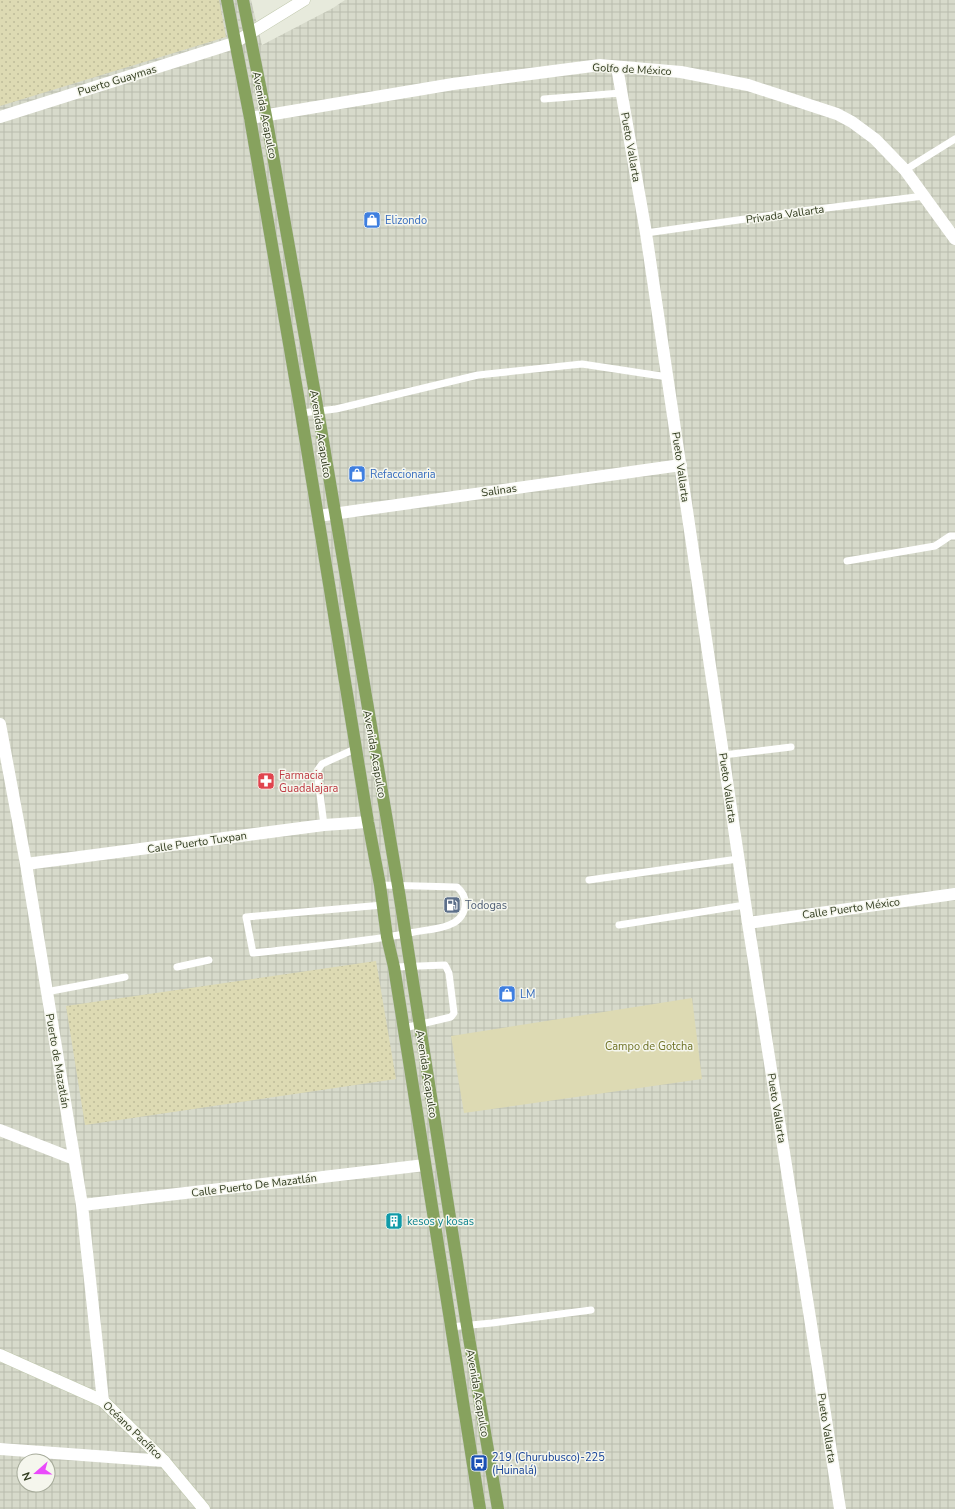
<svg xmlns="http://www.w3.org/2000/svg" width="955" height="1509" viewBox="0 0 955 1509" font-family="'Nunito Sans',sans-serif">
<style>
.industrial{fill:url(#industrial-grid);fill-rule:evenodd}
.grass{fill:url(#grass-dots)}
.park{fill:#dddab3}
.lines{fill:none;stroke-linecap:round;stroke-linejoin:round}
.secondary-casing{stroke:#c2caaf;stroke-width:13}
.primary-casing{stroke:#c5c8c0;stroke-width:13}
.lane{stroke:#fff;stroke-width:7}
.street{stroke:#fff;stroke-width:12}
.secondary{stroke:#fff;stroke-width:12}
.primary{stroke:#87a25e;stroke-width:12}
.labels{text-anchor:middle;stroke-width:3;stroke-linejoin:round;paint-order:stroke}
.street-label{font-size:11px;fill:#2f3a1d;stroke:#f5f6ed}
.shop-label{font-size:11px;fill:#366cbe;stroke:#f5f6ed;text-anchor:start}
.health-label{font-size:11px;fill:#be3a42;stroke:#f5f6ed;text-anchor:start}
.service-label{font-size:11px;fill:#4e5e75;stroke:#f5f6ed;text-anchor:start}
.park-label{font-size:11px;fill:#6f7326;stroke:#f5f6ed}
.culture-label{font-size:11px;fill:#0d838f;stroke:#f5f6ed;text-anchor:start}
.transit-label{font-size:11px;fill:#164399;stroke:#f5f6ed;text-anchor:start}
</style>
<defs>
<pattern id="industrial-grid" width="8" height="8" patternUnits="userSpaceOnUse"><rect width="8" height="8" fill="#d7dacb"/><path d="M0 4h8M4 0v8" fill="none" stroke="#b9bcae"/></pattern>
<pattern id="grass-dots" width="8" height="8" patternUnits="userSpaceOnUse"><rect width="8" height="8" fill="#dddab3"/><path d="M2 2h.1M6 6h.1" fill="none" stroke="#bebc9a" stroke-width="1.8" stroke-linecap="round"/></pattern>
</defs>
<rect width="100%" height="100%" fill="#e7eadc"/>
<!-- industrial -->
<path class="industrial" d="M 0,0 L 251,0 L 262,45 L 333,8 L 345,0 L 955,0 L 955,1509 L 0,1509 ZM 24,1461 L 48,1461 L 48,1485 L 24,1485 Z"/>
<!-- grass -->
<path class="grass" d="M 0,0 L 219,0 L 226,37 L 0,106 Z
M 376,961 L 396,1079 L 85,1125 L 66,1006 Z"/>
<!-- park -->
<path class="park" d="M 692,998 L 702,1079 L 464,1113 L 451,1036 Z"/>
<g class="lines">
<defs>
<path id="secondary" d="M 234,43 L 304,0
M 0,1355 L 103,1401 L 164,1461 L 204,1509"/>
<path id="primary" d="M 227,0 L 250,118 L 301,413 L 368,822 L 380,885 L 387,937 L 394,967 L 480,1509
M 243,0 L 266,116 L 318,411 L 398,886 L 467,1326 L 498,1509"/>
</defs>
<!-- secondary casing -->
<use href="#secondary" class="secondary-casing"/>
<!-- primary casing -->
<use href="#primary" class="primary-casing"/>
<!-- lane -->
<path class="lane" d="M 544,99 L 621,93
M 905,170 L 955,139
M 646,233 L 802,211 L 924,196
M 301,413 L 336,409 L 478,375 L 582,364 L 668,377
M 847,561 L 935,546 L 950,536 L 955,536
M 723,755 L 791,747
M 324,825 L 317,771 L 322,764 L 357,748
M 589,880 L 738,859
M 380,885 L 457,887 C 471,899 466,919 449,925 C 437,930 422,930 410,933 C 358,943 305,947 253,953 L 246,917 L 383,905
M 619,925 L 745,905
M 177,967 L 209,960
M 394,967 L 445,965 L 449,973 L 454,1013 L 451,1017 L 404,1028
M 46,992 L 125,977
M 450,1327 L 492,1323 L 591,1310"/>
<!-- street -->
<path class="street" d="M 617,67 L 646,233 L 748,923 L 840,1509
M 0,117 L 234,43
M 250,118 L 453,84 L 600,65 L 681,72 L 748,85 L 837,114 L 852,122 L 875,139 L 905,170 L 955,239
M 318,516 L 681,465
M 0,724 L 26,864 L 82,1205 L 103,1401
M 26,864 L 324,825 L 368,822
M 748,923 L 955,894
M 0,1130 L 74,1159
M 82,1205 L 425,1165
M 0,1449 L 164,1461"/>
<!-- secondary -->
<use href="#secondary" class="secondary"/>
<!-- primary -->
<use href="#primary" class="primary"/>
</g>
<!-- icons -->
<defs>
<symbol id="shop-square" viewBox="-11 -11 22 22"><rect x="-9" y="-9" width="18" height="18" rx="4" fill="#3f7fe0" stroke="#f5f6ed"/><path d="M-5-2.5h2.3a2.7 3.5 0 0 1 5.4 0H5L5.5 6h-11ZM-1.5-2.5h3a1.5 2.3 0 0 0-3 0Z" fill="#fff"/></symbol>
<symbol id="pharmacy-square" viewBox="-11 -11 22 22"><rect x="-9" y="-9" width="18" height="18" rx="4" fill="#e0444e" stroke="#f5f6ed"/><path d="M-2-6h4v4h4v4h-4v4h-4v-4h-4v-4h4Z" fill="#fff"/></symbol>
<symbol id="fuel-square" viewBox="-11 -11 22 22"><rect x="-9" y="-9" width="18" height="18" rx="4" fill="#5c6f8a" stroke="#f5f6ed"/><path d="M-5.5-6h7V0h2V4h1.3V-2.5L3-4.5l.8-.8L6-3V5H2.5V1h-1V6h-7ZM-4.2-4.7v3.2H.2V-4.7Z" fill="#fff"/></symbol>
<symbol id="building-square" viewBox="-11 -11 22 22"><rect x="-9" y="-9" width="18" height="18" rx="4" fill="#0f9aa8" stroke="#f5f6ed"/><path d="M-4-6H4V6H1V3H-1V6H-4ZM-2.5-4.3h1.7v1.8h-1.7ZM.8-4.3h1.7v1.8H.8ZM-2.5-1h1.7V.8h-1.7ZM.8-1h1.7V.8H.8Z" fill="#fff"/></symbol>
<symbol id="bus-square" viewBox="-11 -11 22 22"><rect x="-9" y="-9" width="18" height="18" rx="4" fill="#1a4fb4" stroke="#f5f6ed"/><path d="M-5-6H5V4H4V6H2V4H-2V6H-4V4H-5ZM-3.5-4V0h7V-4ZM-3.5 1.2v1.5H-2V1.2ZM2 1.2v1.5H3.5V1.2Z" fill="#fff"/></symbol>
</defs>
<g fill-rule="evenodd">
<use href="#shop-square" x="362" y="210" width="20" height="20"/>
<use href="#shop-square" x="347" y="464" width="20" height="20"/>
<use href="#pharmacy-square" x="256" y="771" width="20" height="20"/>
<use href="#fuel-square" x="442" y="895" width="20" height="20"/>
<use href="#shop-square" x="497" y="984" width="20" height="20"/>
<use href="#building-square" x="384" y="1211" width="20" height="20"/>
<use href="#bus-square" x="469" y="1453" width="20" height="20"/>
</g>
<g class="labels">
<!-- street labels -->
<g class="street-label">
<text transform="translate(632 69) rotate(3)" y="4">Golfo de México</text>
<text transform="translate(117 80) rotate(-17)" y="4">Puerto Guaymas</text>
<text transform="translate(265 115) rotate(79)" y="4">Avenida Acapulco</text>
<text transform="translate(631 147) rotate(80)" y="4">Pueto Vallarta</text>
<text transform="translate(785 214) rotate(-8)" y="4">Privada Vallarta</text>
<text transform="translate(321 434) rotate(81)" y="4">Avenida Acapulco</text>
<text transform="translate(681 467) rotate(82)" y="4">Pueto Vallarta</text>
<text transform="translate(499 490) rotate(-8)" y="4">Salinas</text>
<text transform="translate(375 754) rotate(80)" y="4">Avenida Acapulco</text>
<text transform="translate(728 788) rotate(82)" y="4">Pueto Vallarta</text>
<text transform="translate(197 842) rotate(-8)" y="4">Calle Puerto Tuxpan</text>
<text transform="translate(851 908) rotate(-8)" y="4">Calle Puerto México</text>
<text transform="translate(58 1061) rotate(80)" y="4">Puerto de Mazatlán</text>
<text transform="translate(427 1074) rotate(81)" y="4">Avenida Acapulco</text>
<text transform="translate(777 1108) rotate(81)" y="4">Pueto Vallarta</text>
<text transform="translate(254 1185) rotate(-7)" y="4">Calle Puerto De Mazatlán</text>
<text transform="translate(478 1393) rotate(80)" y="4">Avenida Acapulco</text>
<text transform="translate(827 1428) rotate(81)" y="4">Pueto Vallarta</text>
<text transform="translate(133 1430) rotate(44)" y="4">Océano Pacífico</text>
</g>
<!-- shop labels -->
<g class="shop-label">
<text x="385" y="224">Elizondo</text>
<text x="370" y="478">Refaccionaria</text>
<text x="520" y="998">LM</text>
</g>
<!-- health labels -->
<g class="health-label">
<text x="279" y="779">Farmacia<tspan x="279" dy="13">Guadalajara</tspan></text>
</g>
<!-- service labels -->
<g class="service-label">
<text x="465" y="909">Todogas</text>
</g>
<!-- park labels -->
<g class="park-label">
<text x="649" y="1050">Campo de Gotcha</text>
</g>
<!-- culture labels -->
<g class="culture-label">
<text x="407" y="1225">kesos y kosas</text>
</g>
<!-- transit labels -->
<g class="transit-label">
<text x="492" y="1461">219 (Churubusco)-225<tspan x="492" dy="13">(Huinalá)</tspan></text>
</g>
</g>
<!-- north arrow -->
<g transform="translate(36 1473) rotate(250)"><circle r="19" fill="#f5f6ed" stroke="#a6ab9a"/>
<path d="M0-3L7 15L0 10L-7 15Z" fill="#ea49fb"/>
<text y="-6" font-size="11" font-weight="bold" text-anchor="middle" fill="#2f3a1d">N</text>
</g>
</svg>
